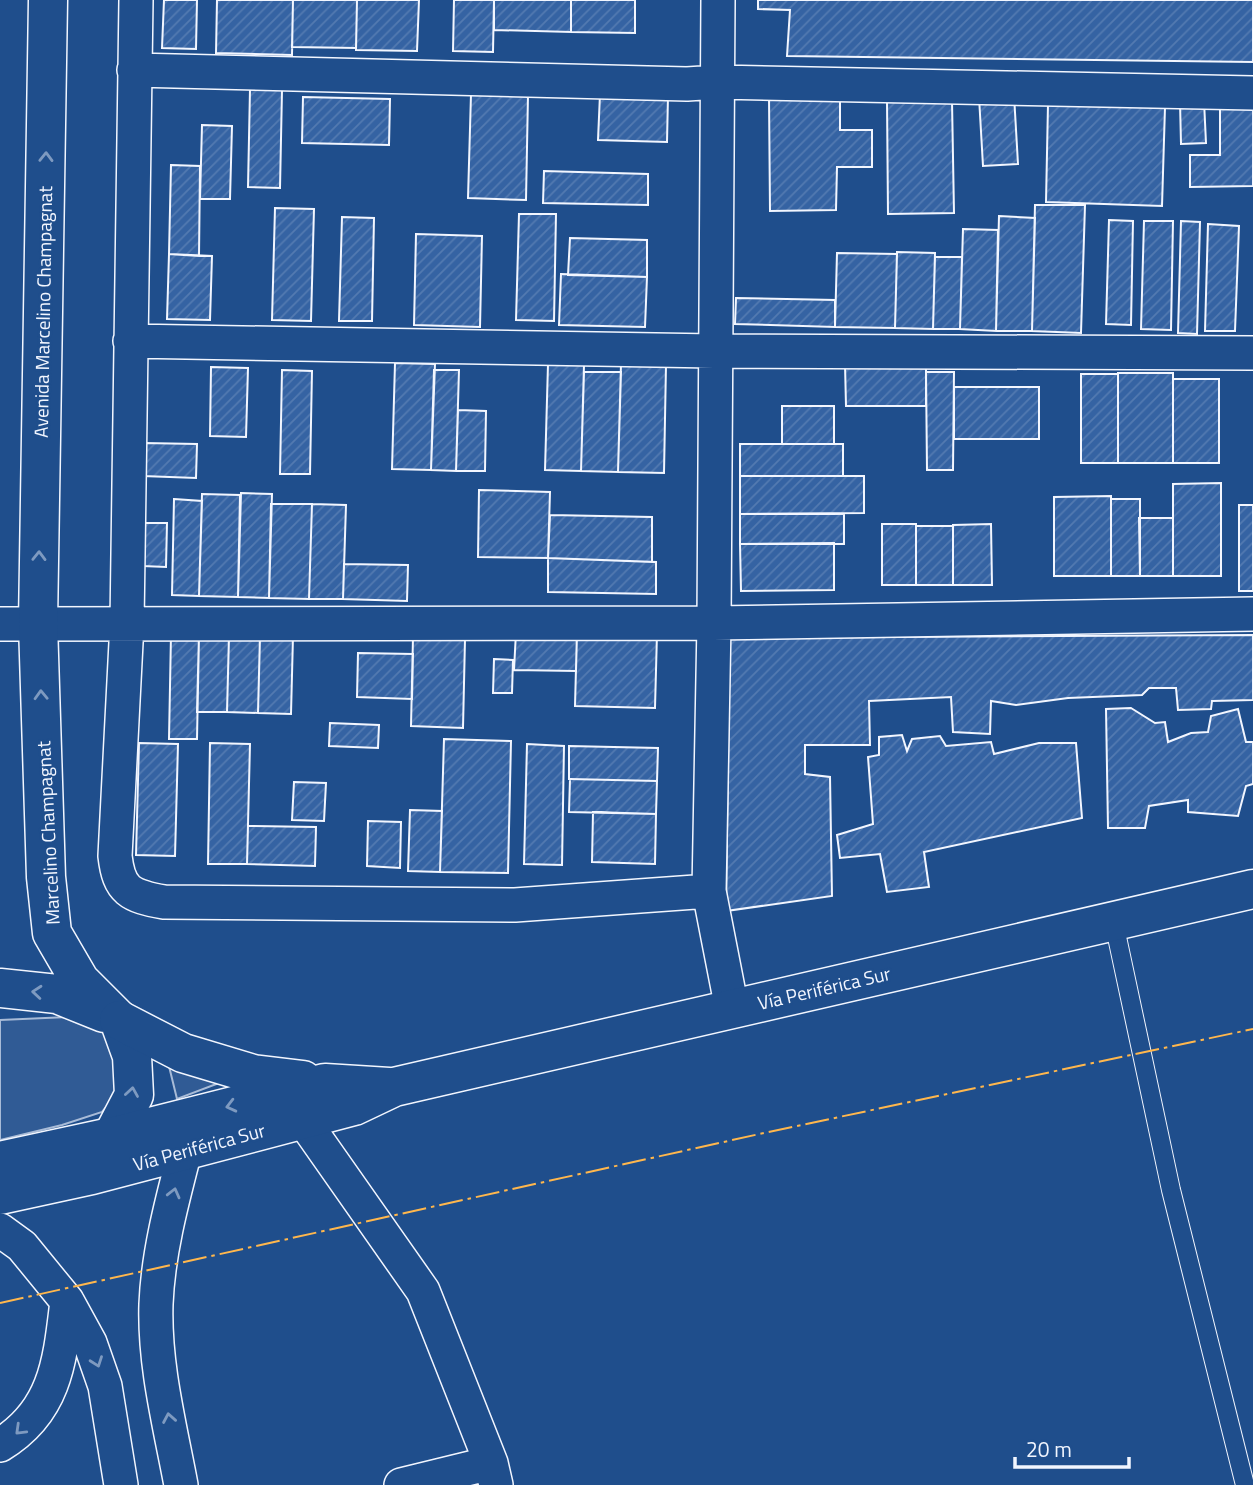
<svg xmlns="http://www.w3.org/2000/svg" width="1253" height="1485" viewBox="0 0 1253 1485" font-family="'Titillium Web',sans-serif">
<style>
.built{fill:#305b95;stroke:#a8bbd7;stroke-width:2}
.building{fill:url(#building-hatch);stroke:#f2f6ff;stroke-width:2}
.lines{fill:none;stroke-linecap:round;stroke-linejoin:round}
.lane-casing{stroke:#f2f6ff;stroke-width:20}
.street-casing{stroke:#f2f6ff;stroke-width:36}
.secondary-casing{stroke:#f2f6ff;stroke-width:41}
.highway-casing{stroke:#f2f6ff;stroke-width:41}
.lane{stroke:#1f4e8c;stroke-width:18}
.street{stroke:#1f4e8c;stroke-width:33}
.secondary{stroke:#1f4e8c;stroke-width:38}
.highway{stroke:#1f4e8c;stroke-width:38}
.power{stroke:#ffb74d;stroke-width:2;stroke-dasharray:24 5 3.5 5;stroke-linecap:butt}
.oneway{stroke:#7e9ac0}
.labels{text-anchor:middle;stroke-width:5;stroke-linejoin:round;paint-order:stroke}
.street-label{font-size:19px;fill:#f2f6ff;stroke:#1f4e8c}
</style>
<defs>
<pattern id="building-hatch" width="6" height="6" patternUnits="userSpaceOnUse" patternTransform="scale(1.75)"><rect width="6" height="6" fill="#3563a3"/><path d="M-1 1l2-2M0 6l6-6M5 7l2-2" fill="none" stroke="#537ab1"/></pattern>
</defs>
<rect width="100%" height="100%" fill="#1f4e8c"/>
<!-- built -->
<path class="built" d="M 68,1017 L 106,1029 L 122,1088 L 102,1112 L 62,1125 L 0,1140 L 0,1020 Z
M 167,1058 L 227,1080 L 177,1099 Z"/>
<!-- building -->
<path class="building" d="M 164,0 L 197,0 L 196,49 L 162,48 Z
M 217,0 L 293,0 L 292,55 L 216,53 Z
M 293,0 L 357,0 L 356,48 L 292,47 Z
M 357,0 L 419,0 L 417,51 L 356,50 Z
M 454,0 L 494,0 L 493,52 L 453,51 Z
M 494,0 L 571,0 L 571,32 L 494,30 Z
M 571,0 L 635,0 L 635,33 L 571,32 Z
M 758,0 L 1253,0 L 1253,62 L 787,56 L 790,10 L 758,9 Z
M 250,89 L 282,90 L 280,188 L 248,187 Z
M 471,94 L 528,95 L 526,200 L 468,198 Z
M 600,94 L 668,96 L 667,142 L 598,140 Z
M 1014,95 L 1018,164 L 983,166 L 979,97 Z
M 769,96 L 840,96 L 840,130 L 872,130 L 872,167 L 837,167 L 836,210 L 770,211 Z
M 303,97 L 390,99 L 389,145 L 302,143 Z
M 887,101 L 952,101 L 954,213 L 888,214 Z
M 1204,101 L 1206,143 L 1181,144 L 1180,102 Z
M 1048,104 L 1165,107 L 1162,206 L 1046,202 Z
M 1220,105 L 1253,105 L 1253,186 L 1190,187 L 1190,155 L 1220,155 Z
M 202,125 L 232,126 L 230,199 L 200,199 Z
M 171,165 L 200,166 L 199,256 L 169,254 Z
M 544,171 L 648,174 L 648,205 L 543,203 Z
M 1035,205 L 1085,205 L 1081,333 L 1032,331 Z
M 275,208 L 314,209 L 311,321 L 272,320 Z
M 519,214 L 556,214 L 554,321 L 516,320 Z
M 999,216 L 1035,218 L 1032,331 L 996,331 Z
M 342,217 L 374,218 L 372,321 L 339,321 Z
M 1109,220 L 1133,221 L 1131,325 L 1106,324 Z
M 1144,221 L 1173,221 L 1171,330 L 1141,329 Z
M 1181,221 L 1200,222 L 1197,334 L 1178,333 Z
M 1208,224 L 1239,226 L 1235,331 L 1205,331 Z
M 963,229 L 998,230 L 996,331 L 960,329 Z
M 416,234 L 482,236 L 480,327 L 414,325 Z
M 570,238 L 647,240 L 647,277 L 568,275 Z
M 897,252 L 935,253 L 933,329 L 895,328 Z
M 837,253 L 897,254 L 895,328 L 835,327 Z
M 169,254 L 212,256 L 210,320 L 167,319 Z
M 935,257 L 962,257 L 960,329 L 933,329 Z
M 561,274 L 647,277 L 645,327 L 559,325 Z
M 736,298 L 835,300 L 835,327 L 735,324 Z
M 395,363 L 435,364 L 431,470 L 392,469 Z
M 548,364 L 584,365 L 581,471 L 545,470 Z
M 621,364 L 666,365 L 664,473 L 618,472 Z
M 845,364 L 926,365 L 926,406 L 846,406 Z
M 211,367 L 248,368 L 246,437 L 210,436 Z
M 282,370 L 312,371 L 310,474 L 280,474 Z
M 434,370 L 459,370 L 456,471 L 431,470 Z
M 584,372 L 621,372 L 618,472 L 581,471 Z
M 926,372 L 954,372 L 953,470 L 927,470 Z
M 1118,373 L 1173,373 L 1173,463 L 1118,463 Z
M 1081,374 L 1118,374 L 1118,463 L 1081,463 Z
M 1173,379 L 1219,379 L 1219,463 L 1173,463 Z
M 954,387 L 1039,387 L 1039,439 L 954,439 Z
M 782,406 L 834,406 L 834,444 L 782,444 Z
M 458,410 L 486,411 L 485,471 L 456,471 Z
M 144,443 L 197,444 L 196,478 L 143,476 Z
M 740,444 L 843,444 L 843,476 L 740,476 Z
M 740,476 L 864,476 L 864,513 L 740,514 Z
M 1221,483 L 1221,576 L 1173,576 L 1173,484 Z
M 479,490 L 550,492 L 548,558 L 478,557 Z
M 241,493 L 272,494 L 269,598 L 238,597 Z
M 202,494 L 240,495 L 238,597 L 199,596 Z
M 1111,496 L 1111,576 L 1054,576 L 1054,497 Z
M 174,499 L 202,501 L 199,596 L 172,595 Z
M 1111,499 L 1140,499 L 1140,576 L 1111,576 Z
M 271,504 L 312,504 L 309,599 L 269,598 Z
M 312,504 L 346,505 L 343,599 L 309,599 Z
M 1239,505 L 1253,505 L 1253,591 L 1239,591 Z
M 740,514 L 844,514 L 844,544 L 740,544 Z
M 550,515 L 652,517 L 652,562 L 548,558 Z
M 1139,518 L 1173,518 L 1173,576 L 1140,576 Z
M 144,523 L 167,523 L 166,567 L 143,566 Z
M 882,524 L 916,524 L 916,585 L 882,585 Z
M 991,524 L 992,585 L 953,585 L 953,525 Z
M 916,526 L 953,526 L 953,585 L 916,585 Z
M 834,543 L 834,590 L 741,591 L 740,544 Z
M 548,558 L 656,562 L 656,594 L 548,592 Z
M 344,564 L 408,565 L 407,601 L 343,599 Z
M 577,631 L 657,633 L 655,708 L 575,706 Z
M 516,632 L 577,633 L 576,671 L 514,670 Z
M 171,634 L 199,635 L 197,739 L 169,739 Z
M 199,634 L 229,635 L 227,712 L 197,712 Z
M 260,635 L 293,636 L 291,714 L 258,713 Z
M 1253,635 L 1253,700 L 1212,701 L 1211,709 L 1178,710 L 1176,688 L 1149,688 L 1142,695 L 1068,698 L 1016,705 L 991,701 L 990,734 L 953,732 L 951,697 L 869,701 L 870,745 L 805,745 L 805,774 L 830,777 L 832,896 L 726,911 L 729,688 L 726,638 Z
M 229,637 L 260,637 L 258,713 L 227,712 Z
M 413,637 L 465,639 L 463,728 L 411,726 Z
M 358,653 L 413,654 L 412,699 L 357,697 Z
M 494,659 L 513,660 L 512,693 L 493,693 Z
M 1131,708 L 1155,723 L 1165,722 L 1168,742 L 1191,733 L 1208,732 L 1211,716 L 1238,709 L 1246,742 L 1253,742 L 1253,784 L 1246,786 L 1238,816 L 1188,812 L 1188,800 L 1149,806 L 1145,828 L 1108,828 L 1106,709 Z
M 330,723 L 379,725 L 378,748 L 329,746 Z
M 902,735 L 907,751 L 912,739 L 940,736 L 946,746 L 991,742 L 994,754 L 1039,743 L 1076,743 L 1082,818 L 924,852 L 929,887 L 887,892 L 880,854 L 840,858 L 837,835 L 873,824 L 868,757 L 879,755 L 879,737 Z
M 444,739 L 511,741 L 508,873 L 440,872 Z
M 139,743 L 178,744 L 175,856 L 136,855 Z
M 210,743 L 250,744 L 247,864 L 208,864 Z
M 527,744 L 564,746 L 562,865 L 524,864 Z
M 569,746 L 658,748 L 657,781 L 569,779 Z
M 570,779 L 657,781 L 656,814 L 569,812 Z
M 294,782 L 326,783 L 324,821 L 292,820 Z
M 410,810 L 442,811 L 440,872 L 408,871 Z
M 593,812 L 656,814 L 655,864 L 592,862 Z
M 368,821 L 401,822 L 400,868 L 367,866 Z
M 248,826 L 316,827 L 315,866 L 247,864 Z"/>
<g class="lines">
<defs>
<path id="lane" d="M 1114,923 L 1171,1190 L 1245,1485"/>
<path id="street" d="M 136,0 L 127,623 L 115,856 C 119,891 130,896 164,902 L 515,905 L 709,891
M 718,0 L 714,623 L 709,891 L 732,1009
M 134,70 L 687,84 L 718,82 L 1253,93
M 130,341 L 714,351 L 1253,353
M 0,624 L 714,623 L 1253,614
M 303,1120 L 423,1291 L 491,1463 L 496,1485
M 0,1230 L 22,1246 L 67,1301 L 90,1343 L 105,1386 L 121,1485
M 0,1445 C 56,1411 60,1360 67,1301
M 181,1485 C 170,1426 154,1365 156,1304 C 158,1253 172,1201 185,1151
M 401,1485 L 491,1463"/>
<path id="secondary" d="M 48,0 L 38,624 L 46,877 L 52,933 L 80,981 L 119,1020 L 132,1056 L 134,1095 L 100,1160
M 0,988 L 57,994 L 104,1013"/>
<path id="highway" d="M 119,1020 L 183,1053 L 253,1074 L 303,1080
M 0,1161 L 115,1136 L 325,1083 L 389,1087
M 0,1195 L 92,1175 L 354,1106 L 394,1087 L 1253,889"/>
</defs>
<!-- lane casing -->
<use href="#lane" class="lane-casing"/>
<!-- street casing -->
<use href="#street" class="street-casing"/>
<!-- secondary casing -->
<use href="#secondary" class="secondary-casing"/>
<!-- highway casing -->
<use href="#highway" class="highway-casing"/>
<!-- lane -->
<use href="#lane" class="lane"/>
<!-- street -->
<use href="#street" class="street"/>
<!-- secondary -->
<use href="#secondary" class="secondary"/>
<!-- highway -->
<use href="#highway" class="highway"/>
<!-- power -->
<path class="power" d="M 0,1303 L 764,1133 L 1253,1029"/>
</g>
<!-- one-way arrows -->
<defs><path id="oneway-chevron" d="M-2-3.5L2.5 0L-2 3.5" fill="none" stroke-width="1.6" stroke-linecap="round" stroke-linejoin="round" transform="scale(1.75)"/></defs>
<g class="oneway">
<use href="#oneway-chevron" transform="translate(46 157) rotate(-89)"/>
<use href="#oneway-chevron" transform="translate(39 556) rotate(-89)"/>
<use href="#oneway-chevron" transform="translate(41 695) rotate(-92)"/>
<use href="#oneway-chevron" transform="translate(37 992) rotate(-175)"/>
<use href="#oneway-chevron" transform="translate(132 1092) rotate(-81)"/>
<use href="#oneway-chevron" transform="translate(231 1106) rotate(166)"/>
<use href="#oneway-chevron" transform="translate(174 1193) rotate(-76)"/>
<use href="#oneway-chevron" transform="translate(97 1362) rotate(70)"/>
<use href="#oneway-chevron" transform="translate(169 1418) rotate(-100)"/>
<use href="#oneway-chevron" transform="translate(20 1430) rotate(136)"/>
</g>
<g class="labels">
<!-- street labels -->
<g class="street-label">
<text transform="translate(43 312) rotate(-89)" y="7">Avenida Marcelino Champagnat</text>
<text transform="translate(48 833) rotate(-93)" y="7">Marcelino Champagnat</text>
<text transform="translate(824 988) rotate(-13)" y="7">Vía Periférica Sur</text>
<text transform="translate(199 1147) rotate(-15)" y="7">Vía Periférica Sur</text>
</g>
</g>
<!-- scale -->
<path d="M1015 1457v10h114v-10" fill="none" stroke="#f2f6ff" stroke-width="3.5"/>
<text x="1026" y="1457" font-size="21" fill="#f2f6ff" stroke="#1f4e8c" stroke-width="5" paint-order="stroke">20 m</text>
</svg>
